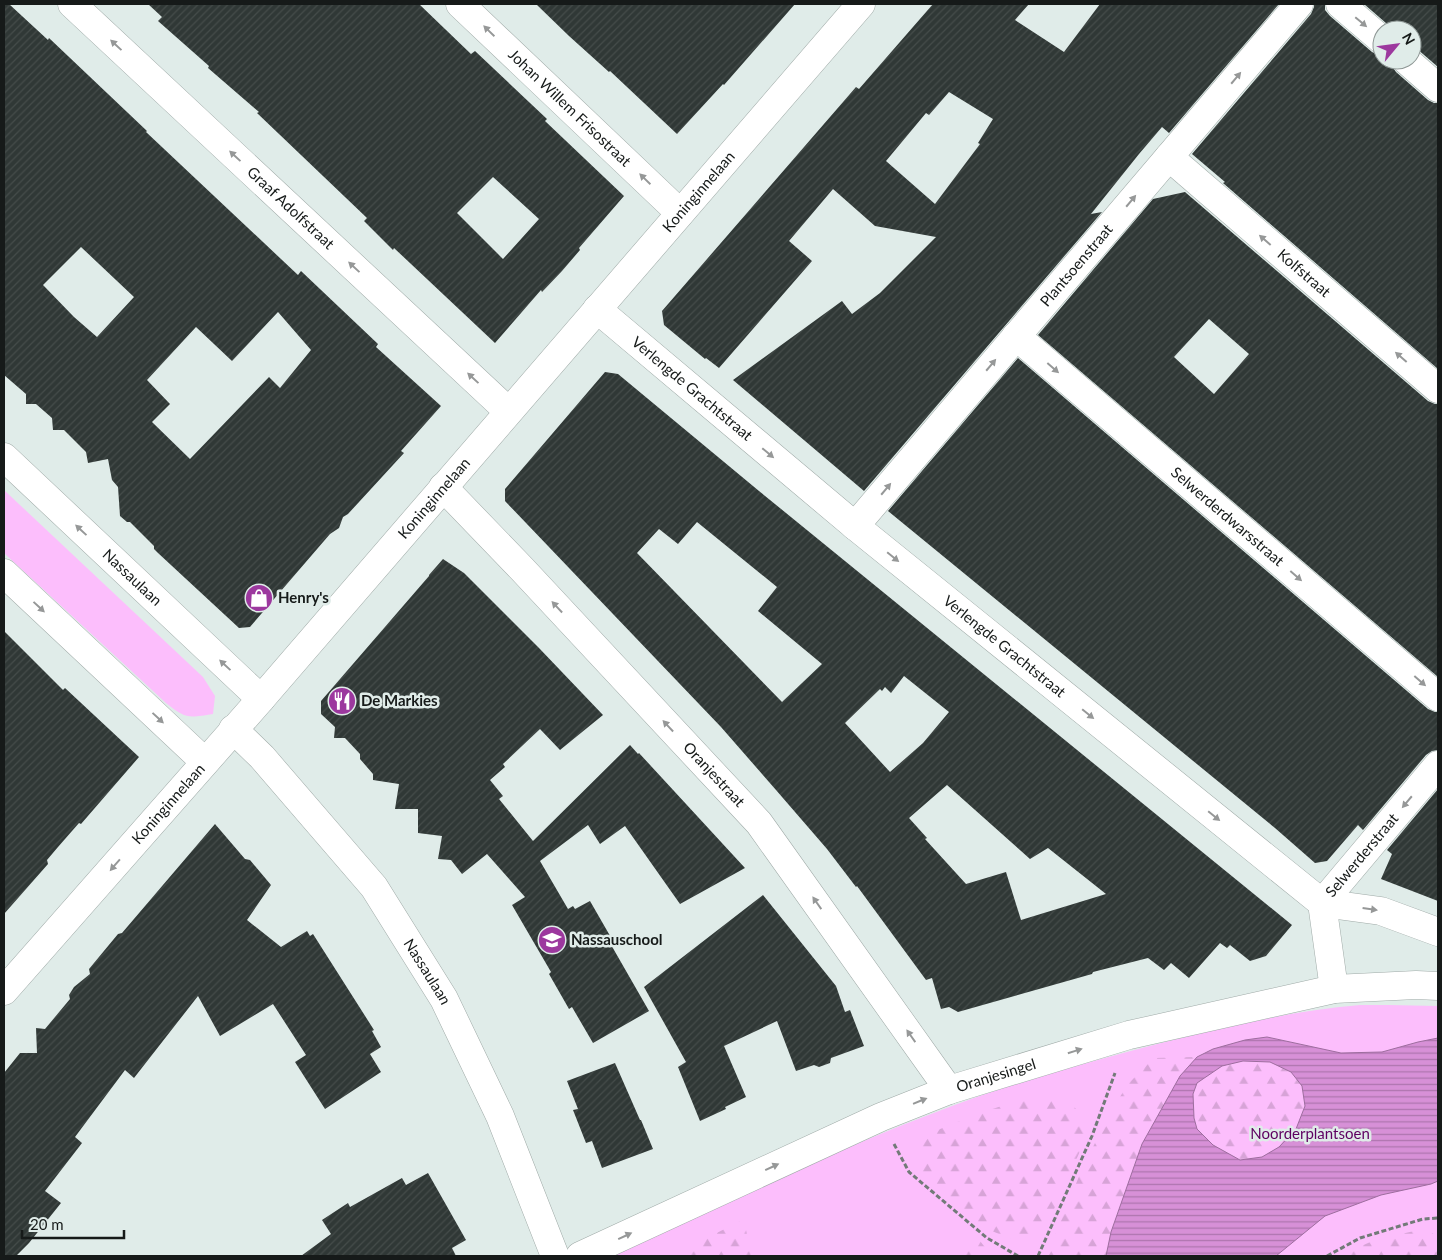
<svg xmlns="http://www.w3.org/2000/svg" width="1442" height="1260" viewBox="0 0 1442 1260" font-family="Lato,sans-serif">
<style>
.green{fill:#fcbefc}
.forest{fill:url(#forest-firs)}
.water{fill:url(#water-rules);stroke:#9d6d9e;fill-rule:evenodd}
.building{fill:url(#building-hatch);fill-rule:evenodd}
.lines{fill:none;stroke-linecap:round;stroke-linejoin:round}
.minor-casing{stroke:#9faaa7;stroke-width:29}
.path{stroke:#727a78;stroke-width:3;stroke-dasharray:5 2.5;stroke-linecap:butt}
.minor{stroke:#fff;stroke-width:28}
.oneway{fill:#969898}
.labels{text-anchor:middle;stroke-width:5;stroke-linejoin:round;paint-order:stroke}
.street-label{font-size:15px;fill:#161a19;stroke:#e0ece9}
.poi-label{font-size:15px;font-weight:bold;fill:#161a19;stroke:#e0ece9;text-anchor:start}
.park-label{font-size:15px;fill:#5e0161;stroke:#e0ece9}
</style>
<defs>
<pattern id="forest-firs" width="22" height="20" patternUnits="userSpaceOnUse" patternTransform="scale(1.25)"><rect width="22" height="20" fill="#fcbefc"/><path d="M5 1l3.5 6h-7zM16 11l3.5 6h-7z" fill="#d7a3d7"/></pattern>
<pattern id="water-rules" width="6" height="5" patternUnits="userSpaceOnUse" patternTransform="scale(1.25)"><rect width="6" height="5" fill="#d790d7"/><path d="M0 2.5h6" fill="none" stroke="#ad75ae"/></pattern>
<pattern id="building-hatch" width="6" height="6" patternUnits="userSpaceOnUse" patternTransform="scale(1.25)"><rect width="6" height="6" fill="#303836"/><path d="M-1 1l2-2M0 6l6-6M5 7l2-2" fill="none" stroke="#454c4a"/></pattern>
</defs>
<rect width="100%" height="100%" fill="#e0ece9"/>
<!-- green -->
<path class="green" d="M 4,490 L 203,677 L 215,696 L 213,714 C 188,718 186,719 166,703 L 4,553 Z
M 1360,1005 L 1389,1005 L 1438,1006 L 1438,1256 L 614,1256 C 725,1203 836,1149 952,1106 C 1023,1080 1096,1060 1169,1041 C 1232,1026 1295,1010 1360,1005 Z"/>
<!-- forest -->
<path class="forest" d="M 1197,1057 L 1180,1076 L 1111,1232 L 1106,1256 L 1048,1256 L 1054,1238 L 1082,1169 L 1112,1109 L 1129,1083 L 1154,1058 Z
M 1243,1061 L 1270,1062 L 1291,1072 L 1302,1086 L 1305,1106 L 1296,1129 L 1279,1147 L 1262,1157 L 1240,1160 L 1213,1145 L 1197,1129 L 1194,1118 L 1193,1094 L 1197,1083 L 1222,1066 Z
M 1052,1095 C 1078,1103 1082,1113 1085,1140 L 1042,1236 L 1024,1242 L 1009,1238 L 987,1229 L 947,1200 L 922,1173 L 919,1149 L 933,1132 L 974,1115 L 1014,1102 Z
M 744,1219 L 751,1256 L 672,1256 Z
M 1423,1229 L 1438,1236 L 1438,1256 L 1338,1256 L 1375,1240 Z
M 976,1236 L 992,1256 L 963,1256 Z"/>
<!-- water -->
<path class="water" d="M 1267,1037 L 1341,1053 L 1382,1052 L 1418,1042 L 1438,1038 L 1438,1181 L 1431,1184 L 1381,1195 L 1325,1216 L 1276,1256 L 1106,1256 L 1111,1232 L 1142,1144 L 1180,1076 L 1197,1057 L 1213,1049 L 1245,1040 ZM 1243,1061 L 1270,1062 L 1291,1072 L 1302,1086 L 1305,1106 L 1296,1129 L 1279,1147 L 1262,1157 L 1240,1160 L 1213,1145 L 1197,1129 L 1194,1118 L 1193,1094 L 1197,1083 L 1222,1066 Z"/>
<!-- building -->
<path class="building" d="M 4,4 L 9,4 L 48,40 L 49,38 L 147,131 L 146,132 L 298,275 L 301,271 L 378,344 L 376,347 L 441,406 L 401,451 L 404,453 L 348,514 L 343,517 L 339,528 L 330,534 L 250,627 L 239,628 L 158,553 L 154,549 L 154,546 L 130,522 L 127,522 L 120,516 L 118,487 L 112,480 L 108,459 L 88,463 L 86,452 L 64,430 L 53,430 L 52,418 L 36,404 L 26,404 L 26,394 L 4,375 ZM 81,247 L 134,297 L 97,337 L 74,317 L 43,285 ZM 278,312 L 311,350 L 280,388 L 269,377 L 190,459 L 152,422 L 170,404 L 147,380 L 196,327 L 232,361 Z
M 148,4 L 419,4 L 471,54 L 475,51 L 547,119 L 545,121 L 624,196 L 579,248 L 580,250 L 562,271 L 542,292 L 541,290 L 495,343 L 394,248 L 393,250 L 364,221 L 367,218 L 257,113 L 259,112 L 208,68 L 209,66 L 158,21 L 162,17 ZM 493,177 L 539,219 L 503,259 L 457,213 Z
M 536,4 L 795,4 L 724,85 L 723,84 L 677,134 L 610,71 L 609,72 L 569,36 Z
M 933,4 L 1029,4 L 1015,20 L 1064,52 L 1100,4 L 1279,4 L 1169,133 L 1162,127 L 1139,154 L 1091,214 L 1102,212 L 864,491 L 733,380 L 842,301 L 852,314 L 880,293 L 936,237 L 875,226 L 833,189 L 789,241 L 812,261 L 719,368 L 706,358 L 705,359 L 664,325 L 662,311 L 856,87 L 859,89 ZM 949,92 L 993,119 L 978,143 L 980,144 L 935,204 L 886,161 L 926,113 L 929,115 Z
M 1314,4 L 1325,4 L 1325,10 L 1330,16 L 1372,52 L 1379,55 L 1382,55 L 1382,60 L 1391,60 L 1391,65 L 1396,72 L 1428,100 L 1434,103 L 1438,103 L 1438,369 L 1223,183 L 1225,182 L 1192,154 L 1311,14 L 1314,7 Z
M 1364,4 L 1438,4 L 1438,67 L 1416,48 L 1412,46 L 1412,30 L 1394,30 Z
M 1185,192 L 1428,401 L 1435,404 L 1438,404 L 1438,677 L 1038,335 L 1153,199 ZM 1209,319 L 1249,354 L 1214,394 L 1174,357 Z
M 1018,358 L 1428,709 L 1435,712 L 1438,712 L 1438,750 L 1432,751 L 1426,755 L 1363,830 L 1358,825 L 1327,861 L 1315,863 L 1275,828 L 888,511 Z
M 605,372 L 618,374 L 759,491 L 1292,925 L 1266,956 L 1250,961 L 1230,945 L 1227,948 L 1220,943 L 1189,978 L 1171,963 L 1164,970 L 1148,958 L 1093,972 L 1092,974 L 958,1012 L 949,1007 L 941,1009 L 932,978 L 926,980 L 857,886 L 856,887 L 827,849 L 776,790 L 721,727 L 505,501 L 505,489 ZM 697,522 L 777,587 L 758,611 L 822,664 L 782,702 L 637,553 L 659,529 L 678,544 ZM 904,676 L 949,712 L 923,743 L 890,772 L 845,723 L 880,689 L 882,691 L 885,687 L 891,693 ZM 947,785 L 1030,859 L 1048,848 L 1106,894 L 1021,920 L 1006,872 L 966,884 L 925,839 L 927,838 L 909,818 Z
M 443,559 L 464,573 L 539,648 L 603,715 L 560,750 L 540,729 L 503,764 L 505,767 L 490,780 L 503,796 L 499,799 L 533,841 L 630,745 L 638,754 L 639,753 L 745,868 L 680,904 L 625,826 L 600,844 L 588,825 L 540,861 L 568,909 L 573,906 L 575,909 L 590,901 L 613,941 L 610,943 L 649,1011 L 593,1043 L 572,1007 L 569,1009 L 549,974 L 551,972 L 512,905 L 525,897 L 487,854 L 462,874 L 451,860 L 438,859 L 442,836 L 418,833 L 418,809 L 395,809 L 399,784 L 373,780 L 373,774 L 360,759 L 360,754 L 345,738 L 334,738 L 335,727 L 321,714 L 321,701 L 429,576 L 429,575 Z
M 4,631 L 63,690 L 65,688 L 139,757 L 81,824 L 79,823 L 58,847 L 47,860 L 48,864 L 4,914 Z
M 1438,789 L 1438,901 L 1381,879 L 1392,854 L 1387,850 Z
M 215,824 L 245,859 L 250,860 L 271,885 L 247,920 L 281,947 L 307,931 L 310,936 L 313,934 L 374,1030 L 372,1031 L 381,1047 L 370,1054 L 381,1072 L 325,1109 L 295,1062 L 306,1055 L 273,1004 L 220,1036 L 198,996 L 134,1078 L 125,1070 L 75,1137 L 82,1143 L 45,1191 L 61,1203 L 29,1243 L 16,1256 L 4,1256 L 4,1073 L 20,1053 L 37,1053 L 36,1028 L 45,1029 L 70,999 L 69,995 L 74,987 L 90,974 L 89,969 L 118,934 L 122,933 Z
M 763,895 L 836,986 L 845,1012 L 850,1010 L 864,1046 L 831,1058 L 830,1063 L 819,1067 L 814,1065 L 796,1071 L 777,1021 L 724,1046 L 746,1097 L 725,1107 L 726,1109 L 700,1121 L 678,1067 L 686,1062 L 644,987 Z
M 615,1063 L 640,1120 L 641,1120 L 653,1149 L 602,1168 L 592,1141 L 586,1143 L 573,1110 L 578,1109 L 567,1081 Z
M 428,1173 L 466,1240 L 452,1248 L 456,1256 L 301,1256 L 331,1234 L 322,1220 L 348,1203 L 350,1207 L 402,1178 L 406,1185 Z"/>
<g class="lines">
<defs>
<g id="minor">
<path id="s1" d="M 72,4 L 508,411"/>
<path id="s2" d="M 460,4 L 680,213"/>
<path d="M 1340,4 L 1382,40"/>
<path d="M 1406,60 L 1438,88"/>
<path id="s3" d="M 1169,157 L 1438,389"/>
<path id="s4" d="M 597,309 L 855,526 L 1322,903 L 1381,911 L 1438,932"/>
<path id="s5" d="M 1016,336 L 1438,697"/>
<path id="s6" d="M 4,457 L 261,699"/>
<path id="s7" d="M 443,487 L 522,569 L 759,823 L 949,1090"/>
<path id="s8" d="M 855,526 L 1299,4"/>
<path d="M 4,573 L 205,762"/>
<path id="s9" d="M 233,729 L 262,757 L 374,887 L 444,999 L 500,1116 L 555,1256"/>
<path id="s10" d="M 1334,989 L 1322,903 L 1438,765"/>
<path id="s11" d="M 4,991 L 261,699 L 861,4"/>
<path id="s12" d="M 580,1256 L 881,1117 L 949,1090 L 1129,1035 L 1334,989 L 1416,985 L 1438,986"/>
</g>
</defs>
<!-- minor casing -->
<use href="#minor" class="minor-casing"/>
<!-- path -->
<path class="path" d="M 894,1144 L 909,1172 L 987,1238 L 1018,1256
M 1038,1256 L 1092,1136 L 1115,1073
M 1327,1256 L 1360,1238 L 1423,1219 L 1438,1218"/>
<!-- minor -->
<use href="#minor" class="minor"/>
</g>
<!-- one-way arrows -->
<defs><path id="oneway-solid" d="M-6-.8H1V-3.2L6.5 0L1 3.2V.8H-6Z" transform="scale(1.25)"/></defs>
<g class="oneway">
<use href="#oneway-solid" transform="translate(1361 22) rotate(40)"/>
<use href="#oneway-solid" transform="translate(489 31) rotate(-136)"/>
<use href="#oneway-solid" transform="translate(116 45) rotate(-137)"/>
<use href="#oneway-solid" transform="translate(1236 78) rotate(-50)"/>
<use href="#oneway-solid" transform="translate(235 156) rotate(-137)"/>
<use href="#oneway-solid" transform="translate(645 179) rotate(-136)"/>
<use href="#oneway-solid" transform="translate(1131 201) rotate(-50)"/>
<use href="#oneway-solid" transform="translate(1265 240) rotate(-139)"/>
<use href="#oneway-solid" transform="translate(354 267) rotate(-137)"/>
<use href="#oneway-solid" transform="translate(1401 357) rotate(-139)"/>
<use href="#oneway-solid" transform="translate(991 365) rotate(-50)"/>
<use href="#oneway-solid" transform="translate(1053 368) rotate(41)"/>
<use href="#oneway-solid" transform="translate(473 378) rotate(-137)"/>
<use href="#oneway-solid" transform="translate(768 453) rotate(40)"/>
<use href="#oneway-solid" transform="translate(886 489) rotate(-50)"/>
<use href="#oneway-solid" transform="translate(81 530) rotate(-137)"/>
<use href="#oneway-solid" transform="translate(893 557) rotate(39)"/>
<use href="#oneway-solid" transform="translate(1296 576) rotate(41)"/>
<use href="#oneway-solid" transform="translate(39 607) rotate(43)"/>
<use href="#oneway-solid" transform="translate(557 607) rotate(-133)"/>
<use href="#oneway-solid" transform="translate(225 665) rotate(-137)"/>
<use href="#oneway-solid" transform="translate(1420 681) rotate(41)"/>
<use href="#oneway-solid" transform="translate(1088 714) rotate(39)"/>
<use href="#oneway-solid" transform="translate(158 718) rotate(43)"/>
<use href="#oneway-solid" transform="translate(668 726) rotate(-133)"/>
<use href="#oneway-solid" transform="translate(1407 802) rotate(130)"/>
<use href="#oneway-solid" transform="translate(1214 816) rotate(39)"/>
<use href="#oneway-solid" transform="translate(115 865) rotate(131)"/>
<use href="#oneway-solid" transform="translate(817 903) rotate(-125)"/>
<use href="#oneway-solid" transform="translate(1370 909) rotate(8)"/>
<use href="#oneway-solid" transform="translate(911 1036) rotate(-125)"/>
<use href="#oneway-solid" transform="translate(1075 1051) rotate(-17)"/>
<use href="#oneway-solid" transform="translate(920 1101) rotate(-22)"/>
<use href="#oneway-solid" transform="translate(772 1167) rotate(-25)"/>
<use href="#oneway-solid" transform="translate(625 1236) rotate(-25)"/>
</g>
<!-- icons -->
<defs>
<symbol id="shop-disc" viewBox="-11 -11 22 22"><circle r="9.5" fill="#9c389e" stroke="#e0ece9"/><path d="M-5-2.5h2.3a2.7 3.5 0 0 1 5.4 0H5L5.5 6h-11ZM-1.5-2.5h3a1.5 2.3 0 0 0-3 0Z" fill="#fff"/></symbol>
<symbol id="restaurant-disc" viewBox="-11 -11 22 22"><circle r="9.5" fill="#9c389e" stroke="#e0ece9"/><path d="M-5-6h1v4h1v-4h1v4h1v-4h1v5L-1.5 .5V6h-2V.5L-5-1ZM5-6V6H3V1.5H1.5Q1.5-4 5-6Z" fill="#fff"/></symbol>
<symbol id="school-disc" viewBox="-11 -11 22 22"><circle r="9.5" fill="#9c389e" stroke="#e0ece9"/><path d="M0-5L7-2L0 1L-7-2ZM-4 1L0 2.5L4 1V4Q0 6-4 4Z" fill="#fff"/></symbol>
</defs>
<g fill-rule="evenodd">
<use href="#shop-disc" x="243" y="582" width="32" height="32"/>
<use href="#restaurant-disc" x="326" y="685" width="32" height="32"/>
<use href="#school-disc" x="536" y="924" width="32" height="32"/>
</g>
<g class="labels">
<!-- street labels -->
<g class="street-label">
<text dy="5" stroke="none"><textPath href="#s2" startOffset="151">Johan Willem Frisostraat</textPath></text>
<text dy="5" stroke="none"><textPath href="#s11" startOffset="1059">Koninginnelaan</textPath></text>
<text dy="5" stroke="none"><textPath href="#s1" startOffset="299">Graaf Adolfstraat</textPath></text>
<text dy="5" stroke="none"><textPath href="#s8" startOffset="342">Plantsoenstraat</textPath></text>
<text dy="5" stroke="none"><textPath href="#s3" startOffset="178">Kolfstraat</textPath></text>
<text dy="5" stroke="none"><textPath href="#s4" startOffset="124">Verlengde Grachtstraat</textPath></text>
<text dy="5" stroke="none"><textPath href="#s11" startOffset="654">Koninginnelaan</textPath></text>
<text dy="5" stroke="none"><textPath href="#s5" startOffset="278">Selwerderdwarsstraat</textPath></text>
<text dy="5" stroke="none"><textPath href="#s6" startOffset="176">Nassaulaan</textPath></text>
<text dy="5" stroke="none"><textPath href="#s4" startOffset="529">Verlengde Grachtstraat</textPath></text>
<text dy="5" stroke="none"><textPath href="#s7" startOffset="395">Oranjestraat</textPath></text>
<text dy="5" stroke="none"><textPath href="#s11" startOffset="249">Koninginnelaan</textPath></text>
<text dy="5" stroke="none"><textPath href="#s10" startOffset="149">Selwerderstraat</textPath></text>
<text dy="5" stroke="none"><textPath href="#s9" startOffset="312">Nassaulaan</textPath></text>
<text dy="5" stroke="none"><textPath href="#s12" startOffset="454">Oranjesingel</textPath></text>
</g>
<!-- poi labels -->
<g class="poi-label">
<text x="278" y="603">Henry's</text>
<text x="361" y="706">De Markies</text>
<text x="571" y="945">Nassauschool</text>
</g>
<!-- park labels -->
<g class="park-label">
<text x="1310" y="1139">Noorderplantsoen</text>
</g>
</g>
<!-- border -->
<rect width="1442" height="1260" fill="none" stroke="#161a19" stroke-width="10"/>
<!-- north arrow -->
<g transform="translate(1397 45) rotate(61)"><circle r="24" fill="#e0ece9" stroke="#8f9896"/>
<path d="M0-4L9 19L0 12L-9 19Z" fill="#9c389e"/>
<text y="-8" font-size="14" font-weight="bold" text-anchor="middle" fill="#161a19">N</text>
</g>
<!-- scale -->
<path d="M22 1230v8h102v-8" fill="none" stroke="#161a19" stroke-width="2.5"/>
<text x="30" y="1230" font-size="15" fill="#161a19" stroke="#e0ece9" stroke-width="4" paint-order="stroke">20 m</text>
</svg>
